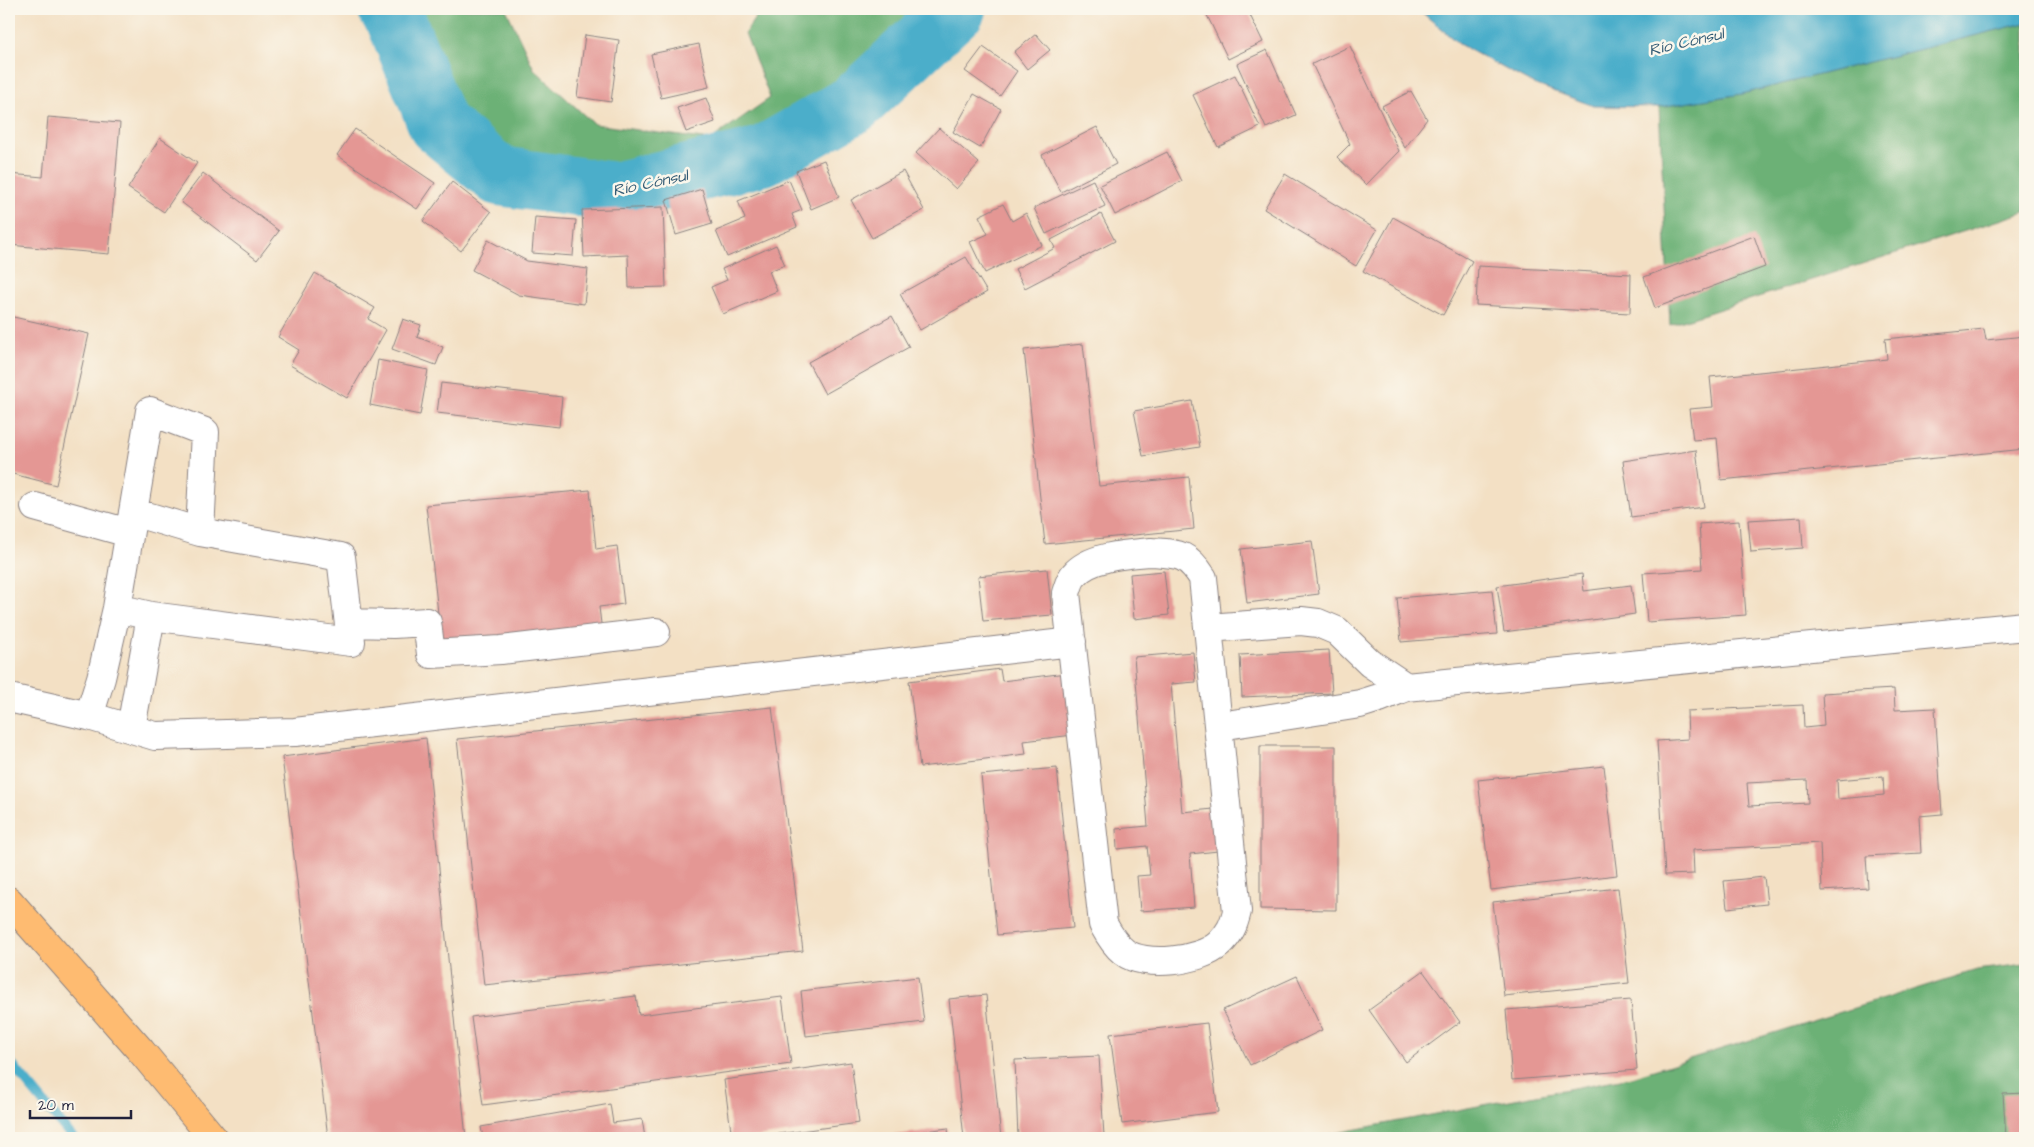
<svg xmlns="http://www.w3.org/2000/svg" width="2034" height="1147" viewBox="0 0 2034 1147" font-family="'Architects Daughter',sans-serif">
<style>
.forest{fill:#6cb176;stroke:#476a58}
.water{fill:#4baeca;stroke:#366882}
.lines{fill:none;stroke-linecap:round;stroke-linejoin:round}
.stream{stroke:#4baeca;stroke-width:10}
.river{stroke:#4baeca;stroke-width:60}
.building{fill:#e49794;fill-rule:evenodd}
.minor-casing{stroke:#8a8180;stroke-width:30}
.major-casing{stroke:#8a8180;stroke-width:30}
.minor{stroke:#fff;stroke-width:28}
.major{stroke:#febb71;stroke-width:28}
.labels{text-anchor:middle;stroke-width:5;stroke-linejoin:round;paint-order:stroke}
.water-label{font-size:16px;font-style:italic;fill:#325a74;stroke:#fbf7ec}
</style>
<rect width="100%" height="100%" fill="#fbf7ec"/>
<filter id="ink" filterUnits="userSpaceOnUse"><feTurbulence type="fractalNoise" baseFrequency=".02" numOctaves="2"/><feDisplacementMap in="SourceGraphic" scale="10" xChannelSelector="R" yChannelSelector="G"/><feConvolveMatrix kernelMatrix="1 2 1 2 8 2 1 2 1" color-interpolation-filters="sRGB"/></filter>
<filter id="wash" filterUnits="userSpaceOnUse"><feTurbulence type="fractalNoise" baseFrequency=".0096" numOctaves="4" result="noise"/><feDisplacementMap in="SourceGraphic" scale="20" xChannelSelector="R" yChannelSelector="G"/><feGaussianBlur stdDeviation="1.12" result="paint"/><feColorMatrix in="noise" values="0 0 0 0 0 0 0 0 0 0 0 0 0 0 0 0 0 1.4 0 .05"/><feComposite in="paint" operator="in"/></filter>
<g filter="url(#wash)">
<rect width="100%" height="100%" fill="#f3e0c4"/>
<!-- forest -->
<path class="forest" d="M 396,9 L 506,9 L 534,69 L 594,124 L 710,140 L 770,98 L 745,33 L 761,9 L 939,9 L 835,101 L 711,181 L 597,202 L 519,183 L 442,136 Z
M 2025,23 L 2025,212 L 1670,325 L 1659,107 L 1742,94 Z
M 2025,964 L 2025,1138 L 1310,1138 L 1631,1077 L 1977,970 Z"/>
<!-- water -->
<path class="water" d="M 1418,9 L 2025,9 L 2025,23 L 1742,94 L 1659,107 L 1594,106 L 1531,83 L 1459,44 Z"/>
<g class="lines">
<!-- stream -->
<path class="stream" d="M 9,1061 L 73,1138"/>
<!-- river -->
<path class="river" d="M 388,9 L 393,13 L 438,125 L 499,176 L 615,192 L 763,156 L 854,104 L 956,9"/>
</g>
<g id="blocks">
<!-- building -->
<path class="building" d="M 1204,9 L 1236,9 L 1239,15 L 1248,11 L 1263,42 L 1228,59 Z
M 1036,34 L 1050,50 L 1027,69 L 1014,52 Z
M 585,35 L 619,40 L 611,102 L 577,97 Z
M 699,44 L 709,87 L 661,98 L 651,54 Z
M 1350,46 L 1399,151 L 1366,185 L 1337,157 L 1350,144 L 1312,64 Z
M 983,47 L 1017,71 L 1000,96 L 965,71 Z
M 1267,50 L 1296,115 L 1266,128 L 1237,64 Z
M 1235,75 L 1260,127 L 1218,147 L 1193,95 Z
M 1411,91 L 1427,119 L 1405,148 L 1382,106 Z
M 974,94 L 1001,109 L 980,148 L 953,132 Z
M 706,98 L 715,122 L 686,132 L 677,108 Z
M 48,117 L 120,123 L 109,254 L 9,245 L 9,174 L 43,177 Z
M 1097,127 L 1116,164 L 1061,192 L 1042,155 Z
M 939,128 L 979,163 L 956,189 L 916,153 Z
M 355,129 L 435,183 L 417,209 L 337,155 Z
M 160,138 L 197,163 L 164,212 L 128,188 Z
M 1167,152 L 1182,181 L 1115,215 L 1100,185 Z
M 824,160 L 839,197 L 811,209 L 796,171 Z
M 903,171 L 924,210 L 872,238 L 851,200 Z
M 203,173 L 279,231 L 257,260 L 181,202 Z
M 1285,174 L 1377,230 L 1356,266 L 1264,209 Z
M 789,180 L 802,210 L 792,214 L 797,227 L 727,257 L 716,231 L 745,219 L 738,201 Z
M 1093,180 L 1105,206 L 1046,234 L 1034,208 Z
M 452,182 L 491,212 L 461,251 L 423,221 Z
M 702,189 L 712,224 L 676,235 L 666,200 Z
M 1003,204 L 1012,221 L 1026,213 L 1042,245 L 985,273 L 970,242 L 988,234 L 979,216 Z
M 663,207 L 666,287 L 629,288 L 628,255 L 584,257 L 582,210 Z
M 1101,214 L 1115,241 L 1025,288 L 1015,269 L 1055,248 L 1051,240 Z
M 535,217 L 576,220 L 573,256 L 532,253 Z
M 1393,217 L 1472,261 L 1443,315 L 1363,271 Z
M 1754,236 L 1765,267 L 1655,308 L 1644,277 Z
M 488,240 L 527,261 L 588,269 L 584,304 L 519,295 L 472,270 Z
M 776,245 L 785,265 L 769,271 L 777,291 L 723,314 L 711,287 L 727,280 L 722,269 Z
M 966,257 L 987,292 L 920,330 L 900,294 Z
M 1478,266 L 1631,274 L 1630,313 L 1476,305 Z
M 315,273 L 375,308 L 368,319 L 386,330 L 347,398 L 290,365 L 299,350 L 278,337 Z
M 9,316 L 89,334 L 56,485 L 9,473 Z
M 892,316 L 909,347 L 825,394 L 808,362 Z
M 403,319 L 421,325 L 417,337 L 443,347 L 436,365 L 392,349 Z
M 1984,329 L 1986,340 L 2025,336 L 2025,449 L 1721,480 L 1717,438 L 1693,440 L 1689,409 L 1713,407 L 1710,377 L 1887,359 L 1885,339 Z
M 1083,344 L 1099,486 L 1189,477 L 1194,529 L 1045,544 L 1024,350 Z
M 378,360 L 428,370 L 420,415 L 370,405 Z
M 441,383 L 562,397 L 559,427 L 437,413 Z
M 1192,401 L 1200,447 L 1143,456 L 1134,411 Z
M 1696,450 L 1704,507 L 1631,517 L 1623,461 Z
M 590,490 L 596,549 L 617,546 L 624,604 L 599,607 L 602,632 L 442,642 L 439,622 L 426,505 Z
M 1801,517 L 1803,548 L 1751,552 L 1748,520 Z
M 1739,521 L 1746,615 L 1647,622 L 1643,573 L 1702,569 L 1699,524 Z
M 1312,541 L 1319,594 L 1247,603 L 1241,549 Z
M 1047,569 L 1052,615 L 983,621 L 978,576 Z
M 1164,571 L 1169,615 L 1134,619 L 1130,574 Z
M 1582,574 L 1584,591 L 1631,585 L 1635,614 L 1504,632 L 1497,586 Z
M 1492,590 L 1497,634 L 1401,642 L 1397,598 Z
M 1329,650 L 1332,693 L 1242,697 L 1240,655 Z
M 1193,652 L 1196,682 L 1171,684 L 1182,812 L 1214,809 L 1218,851 L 1190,854 L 1194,907 L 1140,911 L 1137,876 L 1150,875 L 1147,846 L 1117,849 L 1116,829 L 1148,826 L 1134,657 Z
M 1000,669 L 1002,681 L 1066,673 L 1073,735 L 1024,741 L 1026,754 L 920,767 L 909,681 Z
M 1894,689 L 1895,710 L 1935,708 L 1942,814 L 1919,816 L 1921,853 L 1866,856 L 1868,888 L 1822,891 L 1820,843 L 1693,850 L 1694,874 L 1665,875 L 1657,741 L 1688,739 L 1687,711 L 1803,705 L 1804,728 L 1824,726 L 1822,693 ZM 1883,776 L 1884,795 L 1838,799 L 1837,780 ZM 1807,780 L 1808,803 L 1749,806 L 1747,783 Z
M 772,707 L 803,951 L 484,985 L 457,739 Z
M 426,738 L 466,1138 L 328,1138 L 282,757 Z
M 1260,746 L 1336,746 L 1336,910 L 1260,909 Z
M 1604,766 L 1617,875 L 1491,890 L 1478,780 Z
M 1057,768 L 1073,928 L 997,935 L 981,775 Z
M 1764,877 L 1767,904 L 1727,908 L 1724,881 Z
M 1618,888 L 1629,983 L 1504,996 L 1493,902 Z
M 1423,971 L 1460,1022 L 1406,1062 L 1369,1010 Z
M 1297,976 L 1322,1030 L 1250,1065 L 1223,1010 Z
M 918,977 L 924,1022 L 806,1036 L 801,991 Z
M 986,995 L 1001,1138 L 964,1138 L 949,999 Z
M 636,996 L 639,1015 L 782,997 L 791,1064 L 483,1105 L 471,1017 Z
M 1631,1000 L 1637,1070 L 1512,1080 L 1506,1010 Z
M 1207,1023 L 1218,1112 L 1122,1124 L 1110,1034 Z
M 1099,1056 L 1104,1136 L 1018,1138 L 1015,1060 Z
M 851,1062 L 859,1123 L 749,1138 L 732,1138 L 724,1080 Z
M 2025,1093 L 2025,1138 L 2006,1138 L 2003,1094 Z
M 610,1104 L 613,1123 L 642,1119 L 645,1138 L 483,1138 L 481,1127 Z
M 948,1128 L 949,1138 L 888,1138 L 888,1136 Z"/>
</g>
</g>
<g filter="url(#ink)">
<use href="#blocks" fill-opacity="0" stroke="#8a8180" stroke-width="1"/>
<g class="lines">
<defs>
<path id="minor" d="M 35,507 L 129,533
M 133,512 L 200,532
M 1151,552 C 1179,554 1187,553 1203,578 L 1237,911 C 1234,924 1230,934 1219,944 C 1201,961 1144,968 1124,952 C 1115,945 1109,935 1103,924 L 1066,593 C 1068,587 1070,579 1074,575 C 1090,556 1128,554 1151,552 Z
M 349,623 L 393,624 L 427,622 L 431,654 L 501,650 L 656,632
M 1208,628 L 1301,621 L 1318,623 L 1337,631 L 1370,663 L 1406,687 L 2025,626
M 9,698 L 89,716 L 155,736 L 295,732 L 1072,642
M 89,716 L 101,678 L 117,608 L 150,411 L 205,432 L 200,532 L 341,557 L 351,642 L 151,616 L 117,608
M 1220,726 L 1360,704 L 1379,698 L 1406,687
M 131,728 L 151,616"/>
<path id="major" d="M 9,901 L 141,1051 L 213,1138"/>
</defs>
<!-- minor casing -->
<use href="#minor" class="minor-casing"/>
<!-- major casing -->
<use href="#major" class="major-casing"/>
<!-- minor -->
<use href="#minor" class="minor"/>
<!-- major -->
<use href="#major" class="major"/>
</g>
</g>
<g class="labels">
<!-- water labels -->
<g class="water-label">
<text transform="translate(1686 41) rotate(-13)" y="6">Río Cónsul</text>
<text transform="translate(650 182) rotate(-12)" y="6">Río Cónsul</text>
</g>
</g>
<!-- margin -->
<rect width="2034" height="1147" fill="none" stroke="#fbf7ec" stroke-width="30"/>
<!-- scale -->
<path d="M30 1110v8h101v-8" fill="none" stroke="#22223b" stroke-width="2.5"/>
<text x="38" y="1110" font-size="15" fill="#22223b" stroke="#fbf7ec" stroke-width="4" paint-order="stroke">20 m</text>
</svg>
